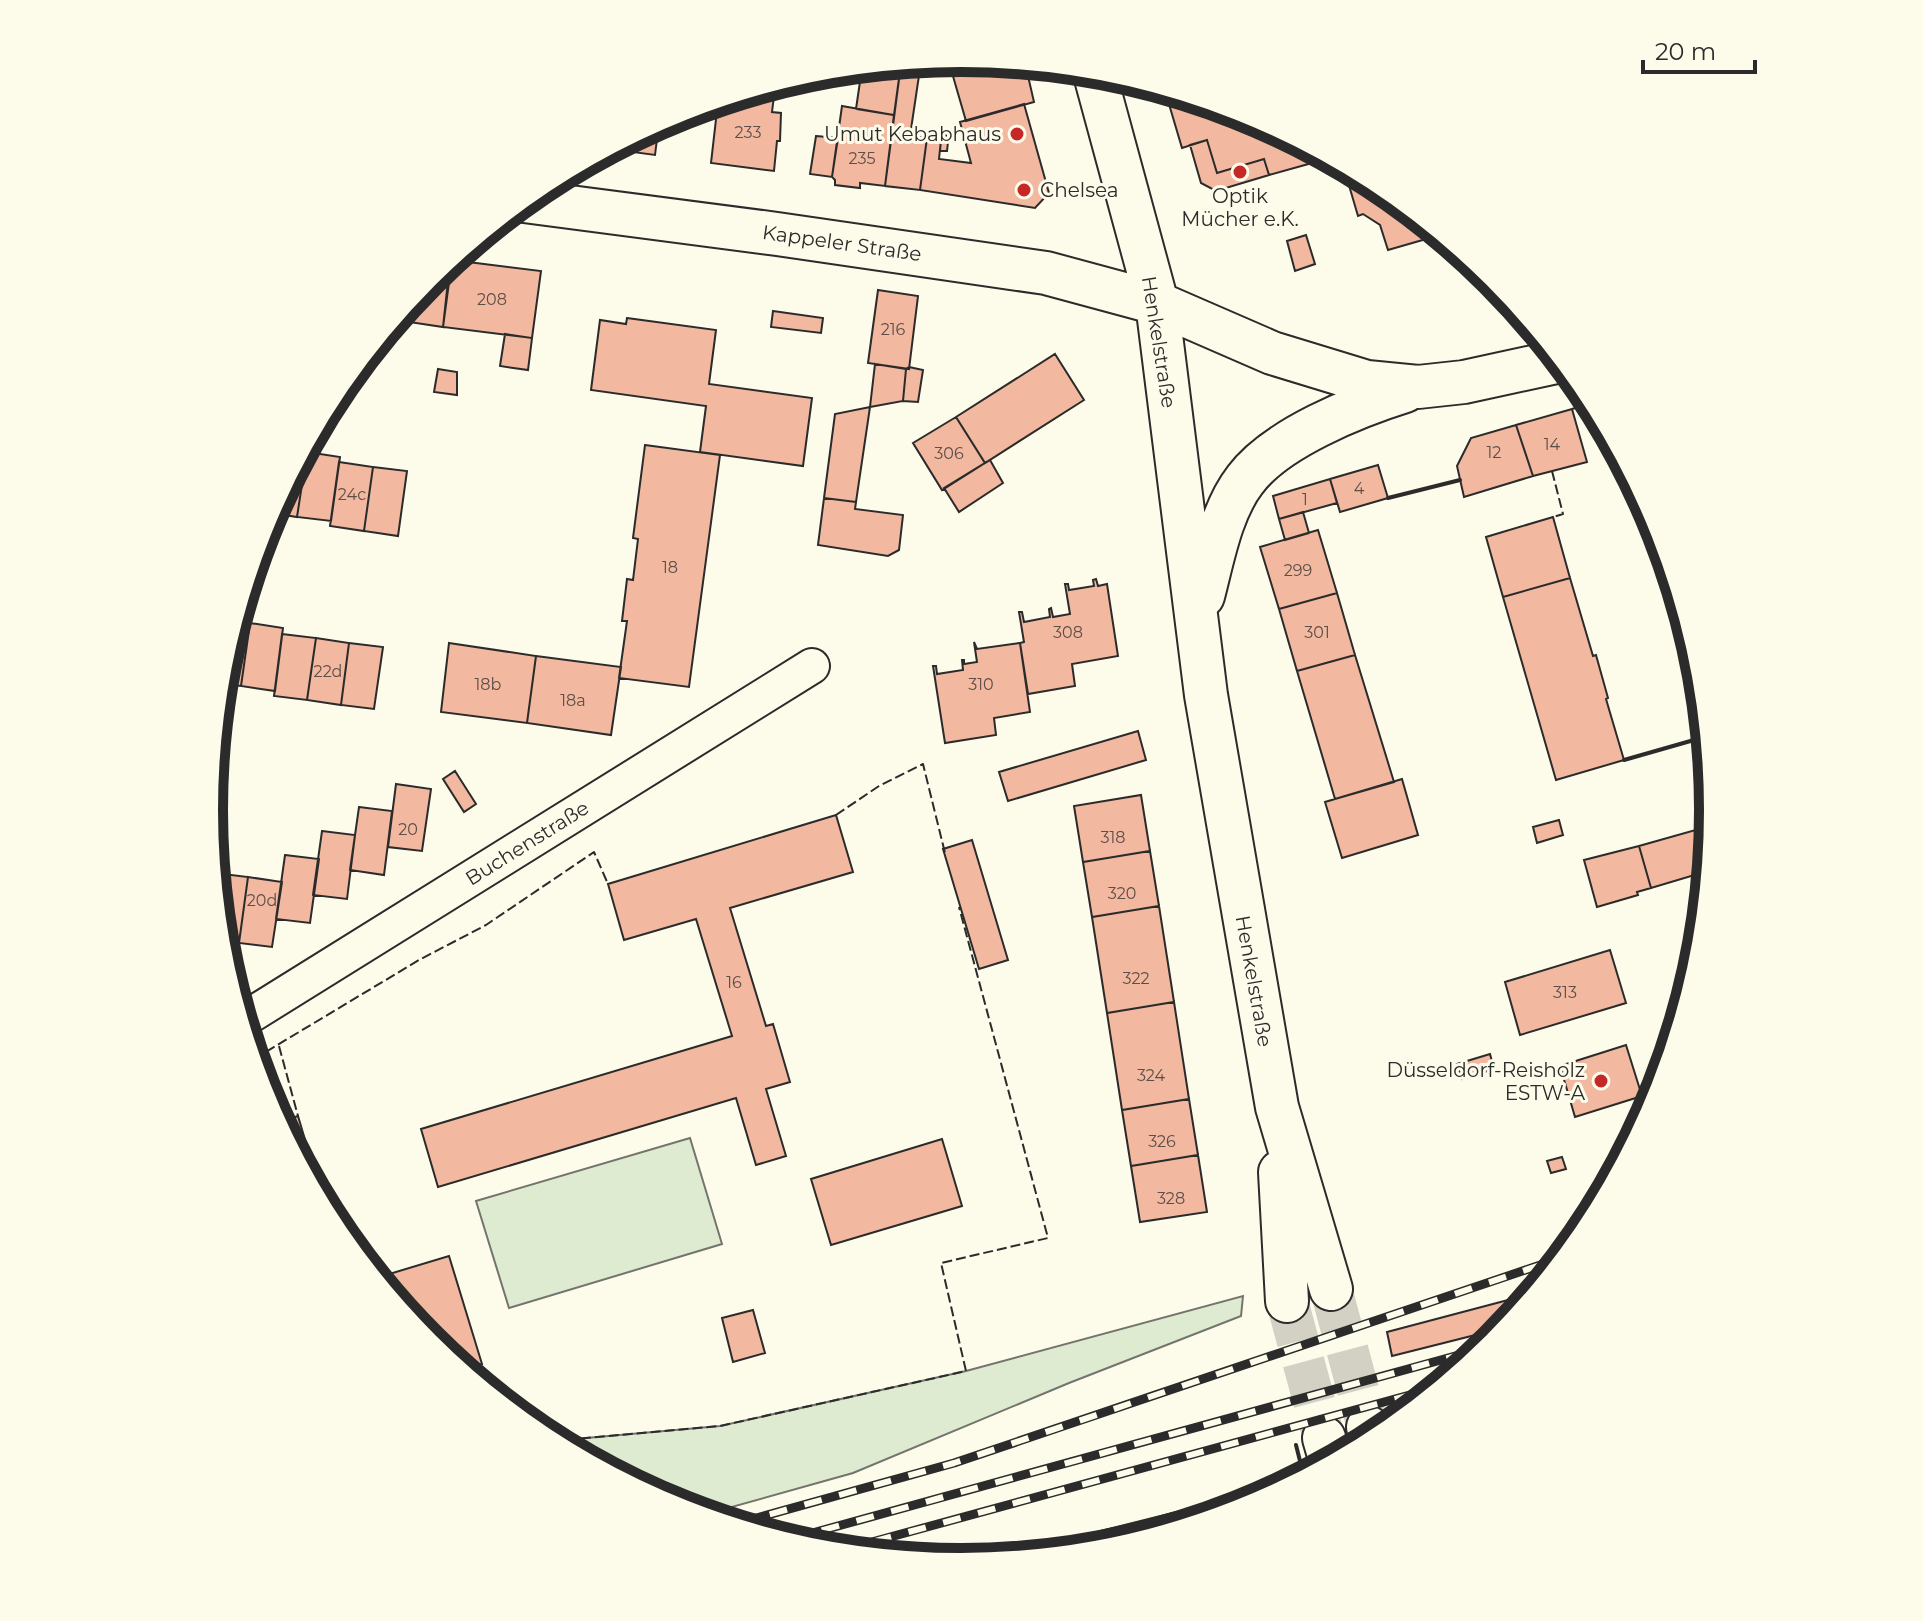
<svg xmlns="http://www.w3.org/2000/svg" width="1923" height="1621" viewBox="0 0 1923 1621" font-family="Montserrat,sans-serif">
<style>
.green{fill:#deebd1;stroke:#74746e;stroke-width:2}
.building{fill:#f2b8a0;stroke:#2b2b2b;stroke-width:2}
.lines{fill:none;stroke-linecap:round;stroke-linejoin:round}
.tertiary-tunnel{stroke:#d3d1c4;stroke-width:42;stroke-dasharray:42 21;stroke-linecap:butt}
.minor-casing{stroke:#2b2b2b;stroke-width:38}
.tertiary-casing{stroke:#2b2b2b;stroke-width:46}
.minor{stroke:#fdfbea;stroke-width:34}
.tertiary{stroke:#fdfbea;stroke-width:42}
.rail-casing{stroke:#2b2b2b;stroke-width:9}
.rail{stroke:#fdfbea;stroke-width:6;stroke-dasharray:18;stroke-linecap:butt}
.fence{stroke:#2b2b2b;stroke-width:2;stroke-dasharray:10 4;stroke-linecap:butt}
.wall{stroke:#2b2b2b;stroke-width:4}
.poi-dot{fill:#c62828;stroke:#fdfbea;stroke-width:3}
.labels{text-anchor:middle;stroke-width:6;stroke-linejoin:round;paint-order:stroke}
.number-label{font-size:16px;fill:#5d4e48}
.poi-label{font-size:20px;fill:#2b2b2b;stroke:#fdfbea;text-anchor:end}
.street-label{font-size:20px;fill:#2b2b2b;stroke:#fdfbea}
.rim{fill:none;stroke:#2b2b2b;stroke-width:10}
</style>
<rect width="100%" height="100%" fill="#fdfbea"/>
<!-- green -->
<path class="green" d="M 690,1138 L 722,1244 L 509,1308 L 476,1201 Z
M 1243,1296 L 1241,1316 L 1069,1383 L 853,1473 L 703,1515 L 673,1506 L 553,1441 L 720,1426 L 966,1371 Z"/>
<!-- building -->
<path class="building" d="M 962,58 L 1027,64 L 1033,68 L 1028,76 L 1034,102 L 966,121 L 948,59 Z
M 921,62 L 910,136 L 892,133 L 901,64 Z
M 901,64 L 894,115 L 856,109 L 862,68 Z
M 1173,92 L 1250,115 L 1307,146 L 1312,163 L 1269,175 L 1264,159 L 1217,173 L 1207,140 L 1182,148 L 1166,94 Z
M 748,93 L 774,96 L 772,112 L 781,113 L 780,141 L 777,141 L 774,171 L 711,163 L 718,102 L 738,102 L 740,95 Z
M 1024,104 L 1049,193 L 1035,208 L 920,190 L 927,138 L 941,140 L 939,159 L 971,163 L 960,122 Z
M 842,106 L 894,115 L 885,186 L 860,183 L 860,188 L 835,185 L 835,180 L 832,177 Z
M 659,123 L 655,155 L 625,151 L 626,141 Z
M 945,132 L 948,142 L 947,151 L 940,151 L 941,140 L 928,138 L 929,135 Z
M 892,133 L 927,138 L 920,190 L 885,186 Z
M 816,136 L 838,138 L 832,177 L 810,174 Z
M 1207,140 L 1217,173 L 1264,159 L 1269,175 L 1216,191 L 1201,183 L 1190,145 Z
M 1343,165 L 1380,185 L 1440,235 L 1388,250 L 1380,225 L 1363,214 L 1358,216 Z
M 1306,235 L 1315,264 L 1295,271 L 1287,241 Z
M 452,260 L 541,271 L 532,338 L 443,327 Z
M 450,262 L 443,327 L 409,322 L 412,300 L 430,278 Z
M 878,290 L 918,296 L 909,369 L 868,363 Z
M 773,311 L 823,318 L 821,333 L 771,327 Z
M 627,318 L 716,330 L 709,384 L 812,398 L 803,466 L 700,452 L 706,406 L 591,390 L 600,320 L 626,324 Z
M 505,334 L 532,338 L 528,370 L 500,366 Z
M 1055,354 L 1084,400 L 985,463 L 956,417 Z
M 875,364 L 906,369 L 903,401 L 870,407 Z
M 909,367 L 923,370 L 918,402 L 903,401 L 906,369 Z
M 438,369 L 457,372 L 457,395 L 434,392 Z
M 870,407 L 856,502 L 824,498 L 835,414 Z
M 1572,409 L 1587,462 L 1533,476 L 1516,425 Z
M 956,417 L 985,463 L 942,490 L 913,443 Z
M 1516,425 L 1533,476 L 1464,497 L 1457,466 L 1471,438 Z
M 645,445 L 720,455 L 689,687 L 619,678 L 627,621 L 622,621 L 627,579 L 633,580 L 638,539 L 633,538 Z
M 304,452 L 307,452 L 297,517 L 271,513 Z
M 307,452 L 340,457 L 331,521 L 297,517 Z
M 990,460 L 1003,483 L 959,512 L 944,488 Z
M 339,462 L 373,467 L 364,531 L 330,526 Z
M 1378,465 L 1388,498 L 1340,512 L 1330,479 Z
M 373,467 L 407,471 L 398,536 L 364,531 Z
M 1330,479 L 1337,503 L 1279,519 L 1273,496 Z
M 824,498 L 856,502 L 855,509 L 903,515 L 899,550 L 888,556 L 818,545 Z
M 1303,512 L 1309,533 L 1285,540 L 1279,519 Z
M 1553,517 L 1570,578 L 1503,597 L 1486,537 Z
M 1318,530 L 1337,593 L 1279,609 L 1260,547 Z
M 1570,578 L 1593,656 L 1596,655 L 1608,698 L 1606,699 L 1624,760 L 1556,780 L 1503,597 Z
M 1096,579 L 1098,586 L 1107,584 L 1118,656 L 1072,664 L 1075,686 L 1028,694 L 1020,643 L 1024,642 L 1019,612 L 1022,612 L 1024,622 L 1050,617 L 1049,609 L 1051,608 L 1053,617 L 1070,614 L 1065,584 L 1068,584 L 1069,590 L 1094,586 L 1093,580 Z
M 1337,593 L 1355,655 L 1297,671 L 1279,609 Z
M 236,622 L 250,623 L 241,686 L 221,684 L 224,663 Z
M 250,623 L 283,628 L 275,691 L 241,686 Z
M 282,634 L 316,638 L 307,700 L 274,696 Z
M 316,638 L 349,643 L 341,705 L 307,700 Z
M 974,642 L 977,649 L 1020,643 L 1030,712 L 994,718 L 996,735 L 945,743 L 933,666 L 936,666 L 937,674 L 963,670 L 962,660 L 964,660 L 964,664 L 977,662 Z
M 349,643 L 383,647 L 374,709 L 341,705 Z
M 449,643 L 536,656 L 527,723 L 441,712 Z
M 1355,655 L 1394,782 L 1335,799 L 1297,671 Z
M 536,656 L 621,667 L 611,735 L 527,723 Z
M 1138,731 L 1146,760 L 1008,801 L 999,772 Z
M 214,762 L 228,764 L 224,795 L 211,793 Z
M 455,771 L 476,804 L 464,812 L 443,779 Z
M 1402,779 L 1418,835 L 1342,858 L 1325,802 Z
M 396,784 L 431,789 L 422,851 L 388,847 Z
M 211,793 L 224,795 L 220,825 L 210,824 Z
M 1141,795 L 1150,851 L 1083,862 L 1074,806 Z
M 359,807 L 392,811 L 384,875 L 350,870 Z
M 836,815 L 853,872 L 730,908 L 766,1026 L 773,1024 L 790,1082 L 766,1089 L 786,1156 L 756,1165 L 736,1098 L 438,1187 L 421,1129 L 732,1036 L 696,919 L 624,940 L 608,884 Z
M 1559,820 L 1563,835 L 1537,843 L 1533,827 Z
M 1713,825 L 1708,871 L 1651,888 L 1639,846 Z
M 322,831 L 355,835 L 347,899 L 313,895 Z
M 972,840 L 1008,960 L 979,969 L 943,849 Z
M 1639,846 L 1651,888 L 1637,892 L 1638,895 L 1597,907 L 1584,860 Z
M 1150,851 L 1159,906 L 1092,917 L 1083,862 Z
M 285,855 L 319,859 L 310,923 L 276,919 Z
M 215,873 L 248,877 L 239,943 L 222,941 Z
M 248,877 L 282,882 L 272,947 L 239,943 Z
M 1159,906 L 1174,1002 L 1107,1013 L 1092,917 Z
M 1610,950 L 1626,1003 L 1520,1035 L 1505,982 Z
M 1174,1002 L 1189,1099 L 1122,1110 L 1107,1013 Z
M 1626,1045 L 1642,1096 L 1575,1117 L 1560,1066 Z
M 1490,1054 L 1494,1069 L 1462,1079 L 1457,1064 Z
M 1189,1099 L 1198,1155 L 1131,1166 L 1122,1110 Z
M 298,1116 L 314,1170 L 324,1207 L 279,1122 Z
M 942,1139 L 962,1206 L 831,1245 L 811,1179 Z
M 1198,1155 L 1207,1212 L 1140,1222 L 1131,1166 Z
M 1562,1157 L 1566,1169 L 1551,1173 L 1547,1161 Z
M 449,1256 L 482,1364 L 463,1370 L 429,1342 L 376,1278 Z
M 1508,1300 L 1513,1319 L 1507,1327 L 1392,1356 L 1387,1332 Z
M 753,1310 L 765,1353 L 733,1362 L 722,1318 Z"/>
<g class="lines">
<!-- tertiary-tunnel -->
<path class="tertiary-tunnel" d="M 1331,1289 L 1368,1427
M 1287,1301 L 1324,1438"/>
<defs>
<path id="minor" d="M 243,1020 L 812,666"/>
<path id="tertiary" d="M 1094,71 L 1157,303 L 1206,695 L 1277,1107 L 1331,1289
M 524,201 L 777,234 L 1046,273 L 1157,303 L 1272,353 L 1367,382 L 1418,387 L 1464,382 L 1561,361
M 1203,596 C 1213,558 1221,511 1245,480 C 1276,438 1357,406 1405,391
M 1280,1172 L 1287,1301
M 1368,1427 L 1372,1440
M 1324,1438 L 1331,1462"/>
</defs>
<!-- minor casing -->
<use href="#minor" class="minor-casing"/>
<!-- tertiary casing -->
<use href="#tertiary" class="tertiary-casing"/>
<!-- minor -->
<use href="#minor" class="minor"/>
<!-- tertiary -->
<use href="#tertiary" class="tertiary"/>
<defs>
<path id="rail" d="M 735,1524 L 954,1463 L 1564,1257
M 787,1540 L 1488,1347
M 839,1551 L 1439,1387
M 1007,1558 L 1279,1490"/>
</defs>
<!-- rail casing -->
<use href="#rail" class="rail-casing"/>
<!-- rail -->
<use href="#rail" class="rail"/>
<!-- fence -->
<path class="fence" d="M 1511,299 L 1513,309 L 1517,307
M 1572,409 L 1593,403
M 1552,471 L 1563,514 L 1553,517
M 836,815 L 879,786 L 923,764 L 945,853
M 279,1046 L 298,1116
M 254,1059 L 419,960 L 486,925 L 594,852 L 608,884
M 553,1441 L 720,1426 L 966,1371 L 941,1263 L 1048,1238 L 959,907"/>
<!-- wall -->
<path class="wall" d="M 1388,498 L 1460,480
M 1624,760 L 1701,738 L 1709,762
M 1296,1445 L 1302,1469"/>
</g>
<!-- markers -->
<g class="poi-dot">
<circle cx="1017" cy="134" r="8"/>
<circle cx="1240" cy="172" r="8"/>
<circle cx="1024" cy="190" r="8"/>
<circle cx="1601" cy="1081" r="8"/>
</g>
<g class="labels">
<!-- number labels -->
<g class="number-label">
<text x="748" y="138">233</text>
<text x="862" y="164">235</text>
<text x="492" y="305">208</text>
<text x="893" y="335">216</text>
<text x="1552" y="450">14</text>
<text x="1494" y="458">12</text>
<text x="949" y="459">306</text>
<text x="1359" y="494">4</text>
<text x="352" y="500">24c</text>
<text x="1305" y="505">1</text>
<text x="670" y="573">18</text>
<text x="1298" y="576">299</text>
<text x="1068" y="638">308</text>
<text x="1317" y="638">301</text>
<text x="328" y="677">22d</text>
<text x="488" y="690">18b</text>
<text x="981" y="690">310</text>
<text x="573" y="706">18a</text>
<text x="408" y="835">20</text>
<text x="1113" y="843">318</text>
<text x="1122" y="899">320</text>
<text x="262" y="906">20d</text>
<text x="1136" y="984">322</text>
<text x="734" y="988">16</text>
<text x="1565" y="998">313</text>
<text x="1151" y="1081">324</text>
<text x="1162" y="1147">326</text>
<text x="1171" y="1204">328</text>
</g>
<!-- poi labels -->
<g class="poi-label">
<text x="1001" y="141">Umut Kebabhaus</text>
<text x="1040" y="197" text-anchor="start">Chelsea</text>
<text x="1240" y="203" text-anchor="middle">Optik<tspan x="1240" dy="23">Mücher e.K.</tspan></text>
<text x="1585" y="1077">Düsseldorf-Reisholz<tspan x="1585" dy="23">ESTW-A</tspan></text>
</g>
<!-- street labels -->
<g class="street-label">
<text transform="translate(842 243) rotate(8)" y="7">Kappeler Straße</text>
<text transform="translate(1159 342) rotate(81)" y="7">Henkelstraße</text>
<text transform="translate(527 843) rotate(-32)" y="7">Buchenstraße</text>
<text transform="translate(1254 981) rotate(80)" y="7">Henkelstraße</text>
</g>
</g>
<!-- crop -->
<path d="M0 0H1923V1621H0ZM223 810a738 738 0 1 1 1476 0a738 738 0 1 1-1476 0Z" fill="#fdfbea" fill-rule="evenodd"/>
<path class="rim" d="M223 810a738 738 0 1 1 1476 0a738 738 0 1 1-1476 0Z"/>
<!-- scale -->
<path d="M1643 60v12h112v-12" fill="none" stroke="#2b2b2b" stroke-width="4"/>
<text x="1655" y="60" font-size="24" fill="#2b2b2b" stroke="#fdfbea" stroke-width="6" paint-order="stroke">20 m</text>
</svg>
